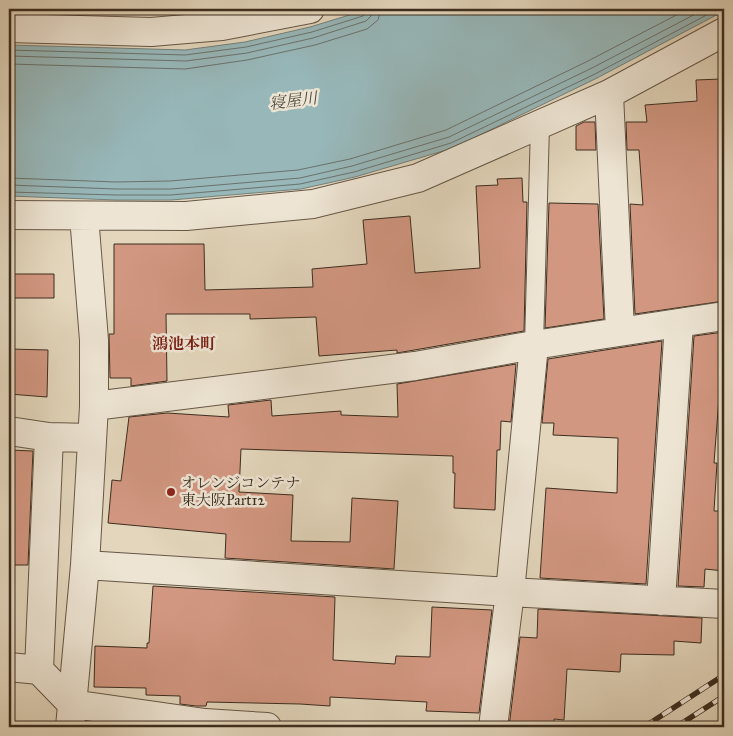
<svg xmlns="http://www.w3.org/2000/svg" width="733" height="736" viewBox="0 0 733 736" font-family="'IM FELL Great Primer','Noto Serif JP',serif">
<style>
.water{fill:#97b7b9;stroke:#73807b}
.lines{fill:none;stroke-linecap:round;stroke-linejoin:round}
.shore{stroke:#6a726c;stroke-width:1}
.building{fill:#d29781;stroke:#3c2d1f}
.lane-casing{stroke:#665746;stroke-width:20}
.street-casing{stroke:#665746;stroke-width:30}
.lane{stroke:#ede4d3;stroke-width:18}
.street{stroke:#ede4d3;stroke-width:28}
.rail-casing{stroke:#3c2d1f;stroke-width:5.5}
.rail{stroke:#ede4d3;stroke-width:4;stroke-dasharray:11;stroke-linecap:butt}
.poi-dot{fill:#8f2418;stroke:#ede4d3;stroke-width:2}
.labels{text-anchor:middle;stroke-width:5;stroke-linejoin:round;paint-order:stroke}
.poi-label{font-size:15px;fill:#3c2d1f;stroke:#ede4d3;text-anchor:start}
.water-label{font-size:16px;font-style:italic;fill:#4e493e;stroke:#ede4d3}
.neighbourhood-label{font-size:16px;font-weight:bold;fill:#7a1f14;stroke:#ede4d3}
</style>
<rect width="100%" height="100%" fill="#e3d6bc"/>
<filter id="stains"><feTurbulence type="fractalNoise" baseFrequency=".004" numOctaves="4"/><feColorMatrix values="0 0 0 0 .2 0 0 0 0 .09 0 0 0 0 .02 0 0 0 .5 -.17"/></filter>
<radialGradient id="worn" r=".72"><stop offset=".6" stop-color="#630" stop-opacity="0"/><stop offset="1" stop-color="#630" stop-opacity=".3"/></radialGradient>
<!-- water -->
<path class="water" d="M 369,9 L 724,9 L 724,11 L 597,78 L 453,148 L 355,177 L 301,189 L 171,200 L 116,200 L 9,196 L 9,45 L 185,50 L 245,42 L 310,27 Z"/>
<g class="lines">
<!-- shore -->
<path class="shore" d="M 9,50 L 185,55 L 246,47 L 312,32 L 363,16 L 366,13 L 367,9
M 9,56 L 186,61 L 247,53 L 313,38 L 366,21 L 371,16 L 373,9
M 9,64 L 185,69 L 247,60 L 315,45 L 367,29 L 378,20 L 381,9
M 9,178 L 116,182 L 170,181 L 298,170 L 350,159 L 446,130 L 588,61 L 688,9
M 9,185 L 116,189 L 171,189 L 300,178 L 352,166 L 449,137 L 592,68 L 705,9
M 9,192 L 116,195 L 171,195 L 300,184 L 354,172 L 451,143 L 595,74 L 718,9"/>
</g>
<!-- building -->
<path class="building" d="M 721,79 L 724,125 L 724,301 L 635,314 L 630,204 L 643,205 L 639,150 L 627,150 L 626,122 L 647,122 L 645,105 L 697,101 L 696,80 Z
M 584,122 L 595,122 L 596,150 L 576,150 L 576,126 Z
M 522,178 L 523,202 L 527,202 L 524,331 L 397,353 L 397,350 L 319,356 L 316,317 L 250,319 L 250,314 L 166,314 L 167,381 L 131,386 L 131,378 L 110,378 L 109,334 L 114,334 L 114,244 L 204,244 L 205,290 L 313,287 L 312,269 L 367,264 L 363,220 L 410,216 L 415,273 L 480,268 L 476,186 L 498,185 L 497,179 Z
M 549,203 L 598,204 L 604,319 L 545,328 Z
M 9,274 L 54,274 L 54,298 L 9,298 Z
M 724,332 L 714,463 L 717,463 L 714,511 L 724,511 L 724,571 L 705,569 L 704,587 L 678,586 L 694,336 Z
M 662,341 L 646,584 L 540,578 L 546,488 L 617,493 L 618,438 L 553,435 L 554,423 L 542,423 L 548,359 Z
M 9,349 L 48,350 L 47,397 L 9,394 Z
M 516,364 L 511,422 L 501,421 L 500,450 L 497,450 L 495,510 L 454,508 L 455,473 L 453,473 L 453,456 L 241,449 L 239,492 L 293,495 L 291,541 L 350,542 L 352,498 L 398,501 L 394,569 L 225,558 L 226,534 L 108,523 L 112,480 L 121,481 L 129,417 L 167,413 L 229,417 L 228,405 L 271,400 L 272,416 L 341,411 L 341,415 L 398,417 L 397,384 Z
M 9,450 L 33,451 L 28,565 L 9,565 Z
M 153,586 L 335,597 L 333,660 L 395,664 L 396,656 L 430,657 L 432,607 L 492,610 L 479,713 L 426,711 L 427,702 L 330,697 L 330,706 L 300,704 L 207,702 L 206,706 L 196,706 L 180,704 L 180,696 L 146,695 L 146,688 L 94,687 L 95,646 L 147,648 L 147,643 L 149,643 Z
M 538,609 L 702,618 L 701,643 L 674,641 L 674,655 L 621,654 L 620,672 L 567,669 L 564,720 L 554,719 L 554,727 L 509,727 L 520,637 L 537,638 Z"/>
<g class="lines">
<defs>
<path id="lane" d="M 534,345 L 540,125"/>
<path id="street" d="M 9,28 L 151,32 L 222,26 L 310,9
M 609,94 L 620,331
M 9,215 L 186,216 L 313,204 L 418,178 L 609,94 L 724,32
M 94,406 L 415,366 L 534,345 L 724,316
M 9,431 L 49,437 L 91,438
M 85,565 L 510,592 L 724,604
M 661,601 L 679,323
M 9,667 L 39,670 L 72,704 L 205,723 L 267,727
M 39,670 L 49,437
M 70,727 L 85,565 L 94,406 L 94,340 L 84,216
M 493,727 L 510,592 L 534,345"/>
</defs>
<!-- lane casing -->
<use href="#lane" class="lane-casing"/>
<!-- street casing -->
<use href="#street" class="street-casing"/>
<!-- lane -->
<use href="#lane" class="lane"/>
<!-- street -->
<use href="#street" class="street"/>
<defs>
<path id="rail" d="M 644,727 L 724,675
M 676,727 L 724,696"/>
</defs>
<!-- rail casing -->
<use href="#rail" class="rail-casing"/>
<!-- rail -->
<use href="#rail" class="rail"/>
</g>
<!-- markers -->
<circle class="poi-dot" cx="171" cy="492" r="5"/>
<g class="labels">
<!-- poi labels -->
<g class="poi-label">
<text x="181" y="488">オレンジコンテナ<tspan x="181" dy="17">東大阪Part12</tspan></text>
</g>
<!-- water labels -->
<g class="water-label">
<text transform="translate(293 100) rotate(-7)" y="6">寝屋川</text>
</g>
<!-- neighbourhood labels -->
<g class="neighbourhood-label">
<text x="184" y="349">鴻池本町</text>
</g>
</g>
<!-- margin -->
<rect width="733" height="736" fill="none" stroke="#e3d6bc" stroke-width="30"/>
<rect x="10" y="10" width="713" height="716" fill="none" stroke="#3c2d1f" stroke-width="2.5"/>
<rect x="15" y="15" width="703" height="706" fill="none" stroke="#3c2d1f"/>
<rect width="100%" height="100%" filter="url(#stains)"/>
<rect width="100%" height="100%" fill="url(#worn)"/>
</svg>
